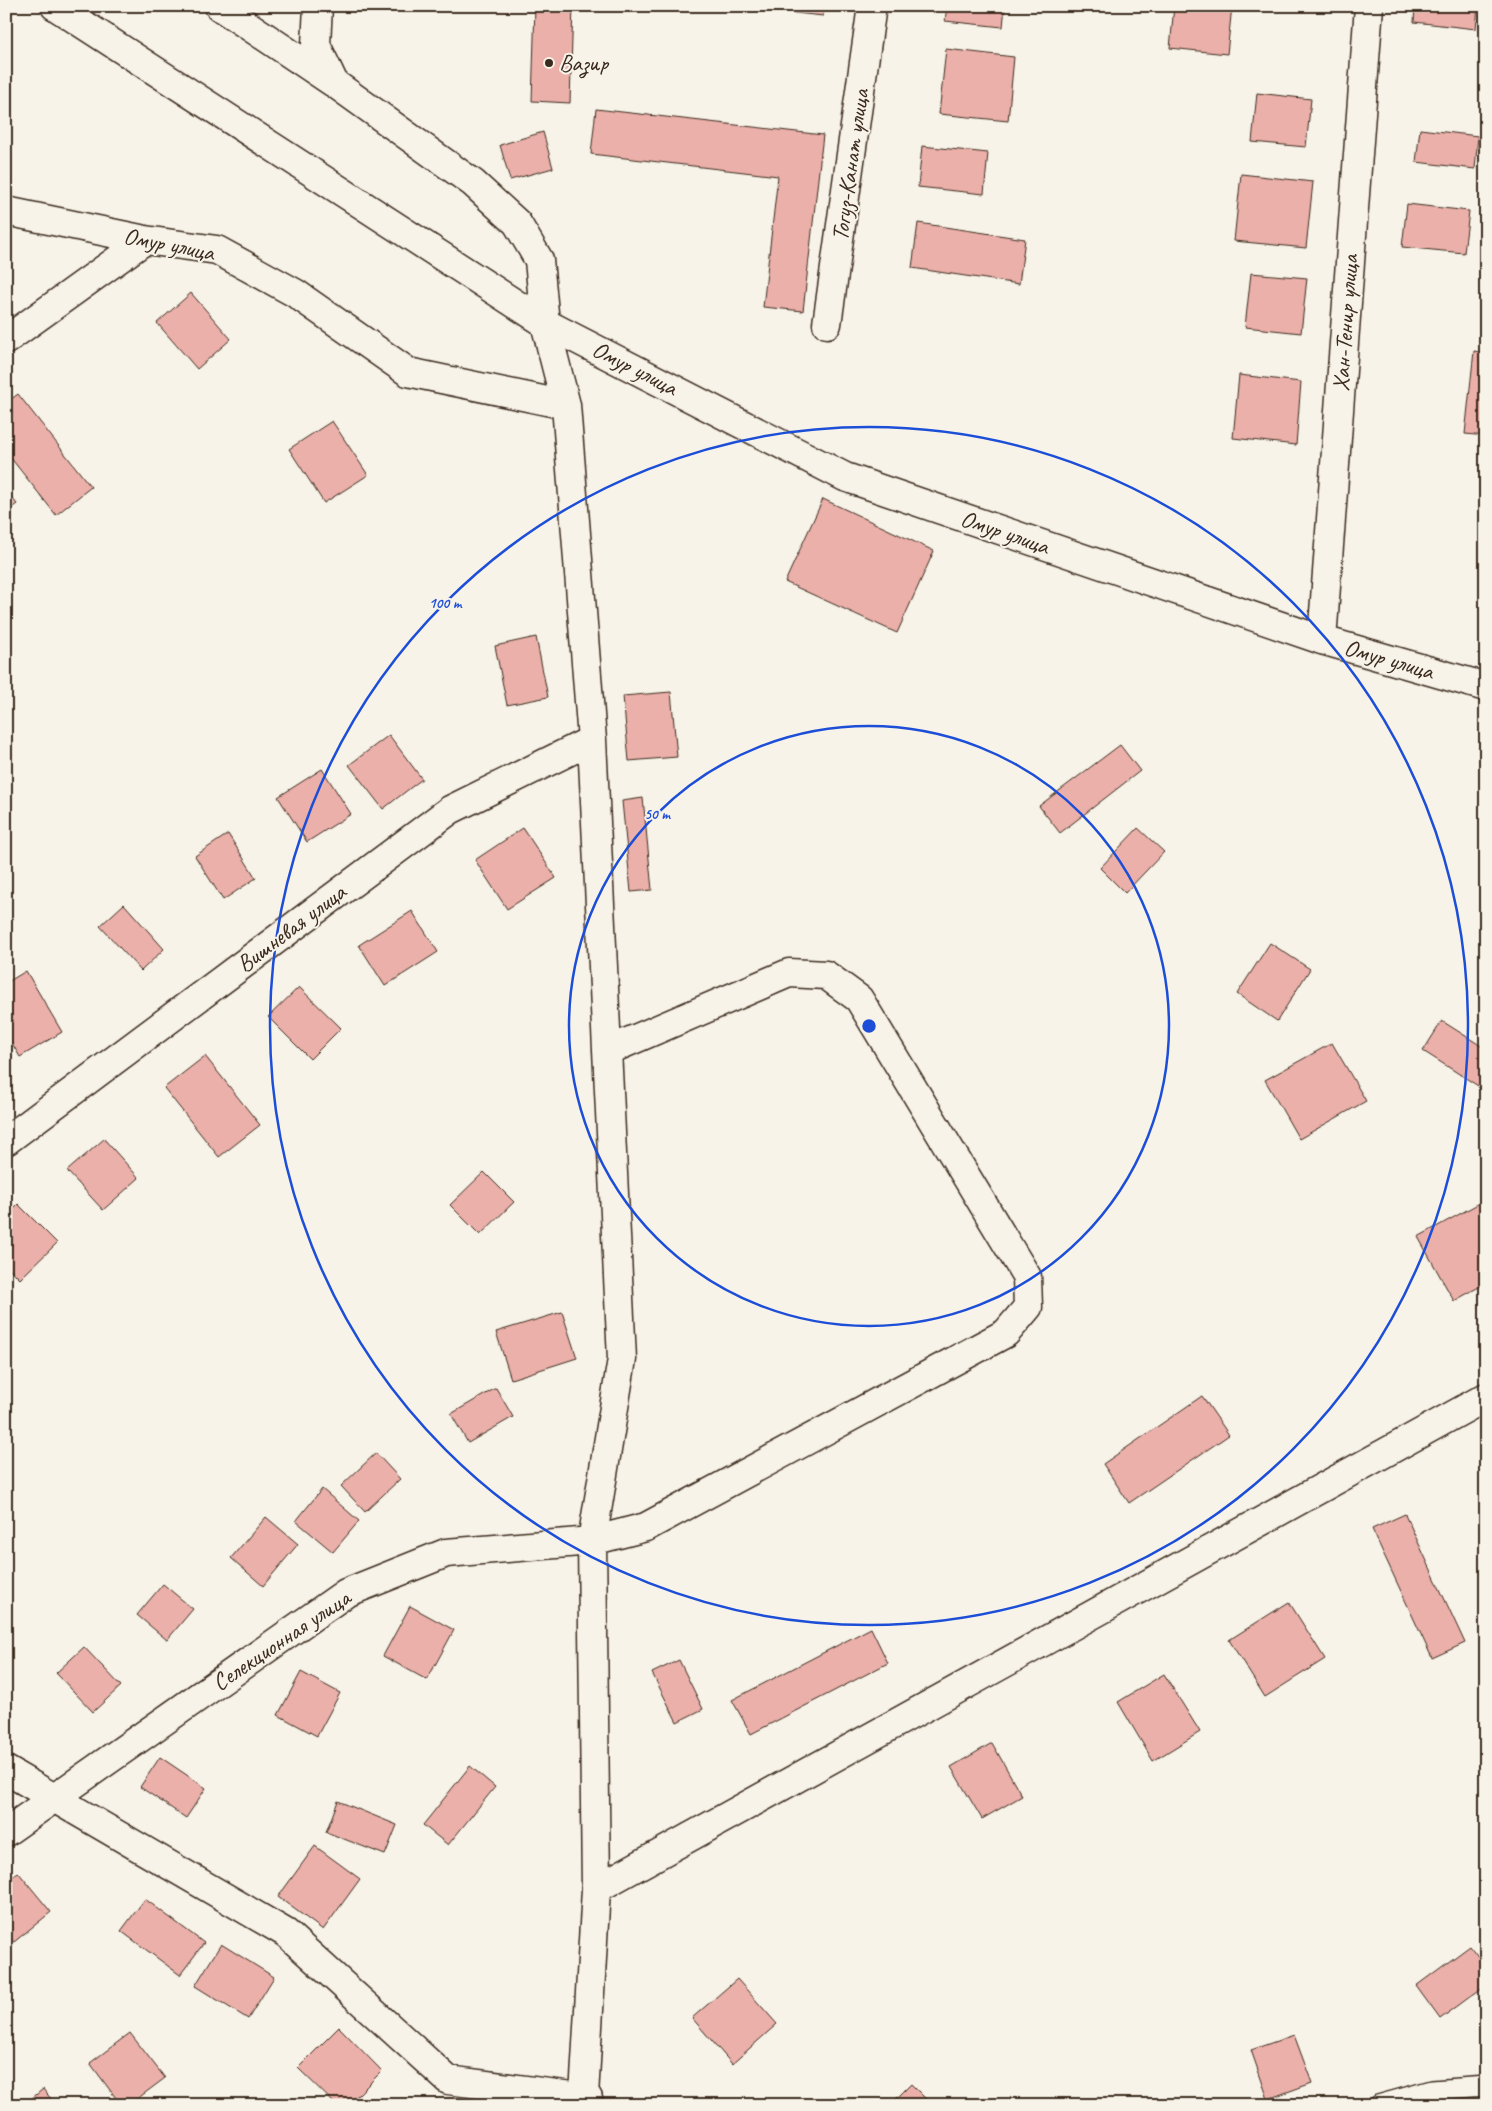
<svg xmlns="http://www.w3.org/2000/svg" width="1492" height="2111" viewBox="0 0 1492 2111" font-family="Caveat,sans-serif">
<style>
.building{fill:#ebb0a9;stroke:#3b2a1e}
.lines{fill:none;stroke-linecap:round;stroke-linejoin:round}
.lane-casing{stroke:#3b2a1e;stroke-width:22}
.street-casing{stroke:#3b2a1e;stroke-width:31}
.secondary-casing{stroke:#3b2a1e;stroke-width:31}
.lane{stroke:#f7f3e8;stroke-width:19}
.street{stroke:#f7f3e8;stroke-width:28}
.secondary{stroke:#f7f3e8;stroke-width:28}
.ring{fill:none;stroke:#1d4ed8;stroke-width:2.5}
.poi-dot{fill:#3b2a1e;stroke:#f7f3e8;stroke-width:2}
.labels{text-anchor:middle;stroke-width:4;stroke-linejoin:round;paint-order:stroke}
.poi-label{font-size:24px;fill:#3b2a1e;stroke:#f7f3e8;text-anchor:start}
.street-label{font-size:24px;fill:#3b2a1e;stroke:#f7f3e8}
.centre{fill:#1d4ed8;stroke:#f7f3e8;stroke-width:2.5}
.ring-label{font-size:15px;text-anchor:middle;font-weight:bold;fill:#1d4ed8;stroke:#f7f3e8;stroke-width:4;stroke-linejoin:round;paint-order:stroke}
</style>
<rect width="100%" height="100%" fill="#f7f3e8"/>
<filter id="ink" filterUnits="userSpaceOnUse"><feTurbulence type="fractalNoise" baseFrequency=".02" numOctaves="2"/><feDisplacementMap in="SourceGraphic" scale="10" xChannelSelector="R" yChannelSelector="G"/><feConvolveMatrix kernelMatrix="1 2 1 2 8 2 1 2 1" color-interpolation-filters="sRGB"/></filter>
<g filter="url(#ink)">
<!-- building -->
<path class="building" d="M 535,6 L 573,6 L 570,103 L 532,101 Z
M 758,6 L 824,6 L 823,16 L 758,9 Z
M 947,6 L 1005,6 L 1003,27 L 945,21 Z
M 1174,6 L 1232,6 L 1227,54 L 1170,48 Z
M 1415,6 L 1478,6 L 1476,29 L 1414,22 Z
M 946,49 L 1014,57 L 1008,121 L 939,114 Z
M 1257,93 L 1311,99 L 1306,147 L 1252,142 Z
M 596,109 L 823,135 L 803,311 L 763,307 L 778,176 L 591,154 Z
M 1420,129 L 1478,136 L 1475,169 L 1416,162 Z
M 543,132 L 553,168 L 510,180 L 500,145 Z
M 922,146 L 988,153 L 984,194 L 918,187 Z
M 1241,174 L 1313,182 L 1306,248 L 1234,241 Z
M 1407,204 L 1469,211 L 1464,253 L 1402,247 Z
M 918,223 L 1025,239 L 1019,284 L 912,268 Z
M 1251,273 L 1307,278 L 1301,333 L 1245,327 Z
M 191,293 L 231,339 L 197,369 L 157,323 Z
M 1474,351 L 1486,353 L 1486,436 L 1465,434 Z
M 1239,375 L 1301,382 L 1296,445 L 1233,438 Z
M 18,394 L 91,487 L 56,515 L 6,452 L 6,403 Z
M 332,421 L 368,475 L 324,503 L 289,449 Z
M 6,491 L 17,504 L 6,512 Z
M 823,499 L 934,551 L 897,633 L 785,582 Z
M 536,637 L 548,697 L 507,705 L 495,646 Z
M 671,692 L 677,757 L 629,761 L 623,696 Z
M 389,735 L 422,779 L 383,809 L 349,765 Z
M 1120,745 L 1140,771 L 1060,833 L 1039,806 Z
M 322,769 L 351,814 L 307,842 L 278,797 Z
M 643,798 L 652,890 L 631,892 L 622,801 Z
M 523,828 L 556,878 L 507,909 L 475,860 Z
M 1138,828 L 1164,852 L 1125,893 L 1100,868 Z
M 228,834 L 256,878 L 223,900 L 195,856 Z
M 124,904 L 164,949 L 141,971 L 100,926 Z
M 412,911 L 438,952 L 385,986 L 359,945 Z
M 1270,943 L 1310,969 L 1277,1021 L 1237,994 Z
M 26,971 L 62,1032 L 20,1057 L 6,1033 L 6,983 Z
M 299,987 L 341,1028 L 310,1059 L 268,1017 Z
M 1442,1021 L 1486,1049 L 1486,1091 L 1423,1051 Z
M 1332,1043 L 1366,1101 L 1299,1139 L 1265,1080 Z
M 205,1056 L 260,1125 L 219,1157 L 164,1088 Z
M 104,1139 L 139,1178 L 103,1210 L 67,1171 Z
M 484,1172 L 514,1202 L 480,1235 L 450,1205 Z
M 1485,1200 L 1486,1283 L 1454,1301 L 1418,1237 Z
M 18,1204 L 57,1243 L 20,1279 L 6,1265 L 6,1216 Z
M 562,1312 L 577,1358 L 511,1379 L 496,1332 Z
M 496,1388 L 513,1417 L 468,1443 L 451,1414 Z
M 1202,1396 L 1229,1435 L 1129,1503 L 1103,1464 Z
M 376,1453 L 400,1479 L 365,1512 L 341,1486 Z
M 322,1489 L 359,1521 L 333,1552 L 296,1521 Z
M 1405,1514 L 1465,1643 L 1432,1658 L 1372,1529 Z
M 266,1517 L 298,1544 L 263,1586 L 231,1558 Z
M 163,1584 L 193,1609 L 167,1640 L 137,1615 Z
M 1289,1602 L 1325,1659 L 1265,1697 L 1229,1640 Z
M 410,1606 L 454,1630 L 427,1680 L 383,1656 Z
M 871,1628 L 888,1663 L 751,1734 L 732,1700 Z
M 84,1647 L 121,1686 L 93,1712 L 56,1673 Z
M 679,1660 L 703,1709 L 677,1722 L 652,1673 Z
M 301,1672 L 340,1693 L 317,1736 L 278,1715 Z
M 1164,1674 L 1200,1732 L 1153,1761 L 1118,1702 Z
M 992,1743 L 1022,1796 L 982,1819 L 951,1767 Z
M 160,1757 L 206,1788 L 186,1818 L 140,1787 Z
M 470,1766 L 495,1787 L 448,1845 L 423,1825 Z
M 338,1801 L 397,1825 L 385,1855 L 326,1832 Z
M 315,1846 L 360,1879 L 323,1930 L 278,1897 Z
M 18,1872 L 51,1912 L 14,1942 L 6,1933 L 6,1882 Z
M 145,1899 L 204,1943 L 180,1975 L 121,1931 Z
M 221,1944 L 274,1977 L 248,2019 L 195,1986 Z
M 1470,1946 L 1486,1967 L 1486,1985 L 1440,2019 L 1416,1986 Z
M 737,1979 L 777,2024 L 732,2064 L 692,2018 Z
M 339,2027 L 382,2071 L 348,2105 L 336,2105 L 298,2068 Z
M 130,2033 L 165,2078 L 129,2105 L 121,2105 L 90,2063 Z
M 1294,2035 L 1312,2083 L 1268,2099 L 1251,2050 Z
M 911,2084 L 931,2104 L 890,2105 Z
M 43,2089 L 56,2105 L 24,2105 Z"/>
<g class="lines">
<defs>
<path id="lane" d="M 1378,2105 L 1432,2090 L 1486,2086"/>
<path id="street" d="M 6,211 L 145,240 L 217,250 L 295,293 L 408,372 L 566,405
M 545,323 L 566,405 L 592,740 L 622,1359 L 592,1541 L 596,1889 L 584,2096 L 566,2105
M 827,324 L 872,6
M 6,340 L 145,240
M 1322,640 L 1369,6
M 6,1141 L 450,810 L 592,740
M 6,1770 L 286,1933 L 448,2080 L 588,2098
M 6,1832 L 346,1593 L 446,1553 L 592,1541 L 646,1527 L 1006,1333 L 1028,1307 L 1027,1277 L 859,999 L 826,975 L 789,973 L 607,1051
M 596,1889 L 1486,1397"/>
<path id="secondary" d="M 55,6 L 545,323
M 219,6 L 334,83
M 318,6 L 316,45 L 334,83 L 473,183 L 517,223 L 539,260 L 545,323 L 845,477 L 1322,640 L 1486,687"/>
</defs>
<!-- lane casing -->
<use href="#lane" class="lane-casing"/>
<!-- street casing -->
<use href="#street" class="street-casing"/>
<!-- secondary casing -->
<use href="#secondary" class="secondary-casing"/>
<!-- lane -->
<use href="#lane" class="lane"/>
<!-- street -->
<use href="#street" class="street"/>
<!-- secondary -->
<use href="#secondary" class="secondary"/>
</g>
</g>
<!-- distance rings -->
<g class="ring">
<circle cx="869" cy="1026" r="300"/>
<circle cx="869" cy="1026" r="599"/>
</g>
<!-- markers -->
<circle class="poi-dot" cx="549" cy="63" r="5"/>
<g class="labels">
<!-- poi labels -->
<g class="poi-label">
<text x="559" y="71">Вазир</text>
</g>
<!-- street labels -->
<g class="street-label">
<text transform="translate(850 165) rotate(-82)" y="8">Тогуз-Канат улица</text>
<text transform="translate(169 244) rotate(11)" y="8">Омур улица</text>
<text transform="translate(1345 323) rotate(-86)" y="8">Хан-Тенир улица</text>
<text transform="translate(635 368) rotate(27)" y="8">Омур улица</text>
<text transform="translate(1005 532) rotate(19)" y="8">Омур улица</text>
<text transform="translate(1389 659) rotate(16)" y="8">Омур улица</text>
<text transform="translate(291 928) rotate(-37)" y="8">Вишневая улица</text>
<text transform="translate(281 1640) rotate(-34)" y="8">Селекционная улица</text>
</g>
</g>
<circle cx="869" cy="1026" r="8" class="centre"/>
<g class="ring-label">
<text x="445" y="608">100 m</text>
<text x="657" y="819">50 m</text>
</g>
<!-- margin -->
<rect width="1492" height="2111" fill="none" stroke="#f7f3e8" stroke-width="25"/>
<rect x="12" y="12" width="1467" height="2086" fill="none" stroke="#3b2a1e" stroke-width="2" filter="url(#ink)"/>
</svg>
